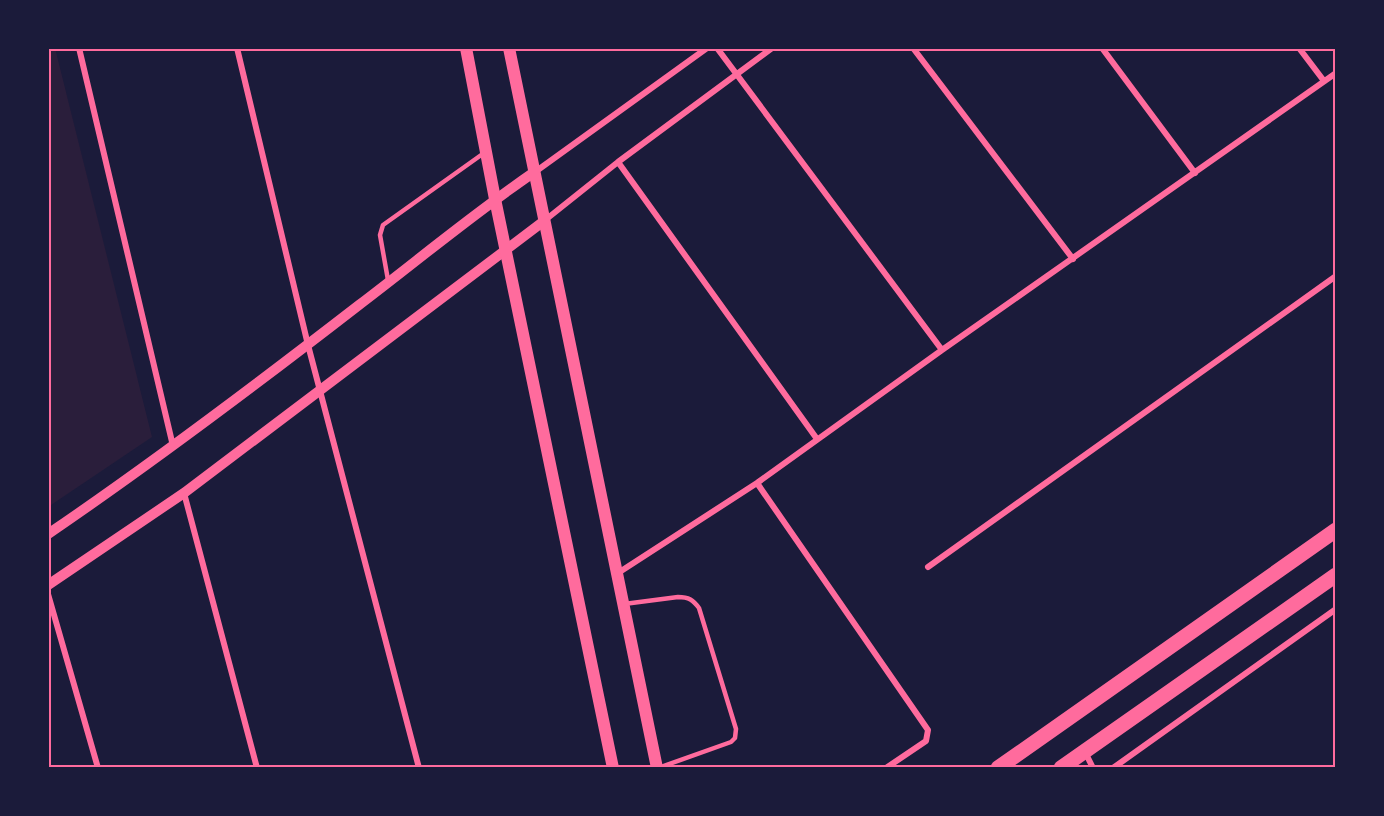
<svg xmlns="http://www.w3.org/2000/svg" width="1384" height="816" viewBox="0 0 1384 816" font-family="Signika,sans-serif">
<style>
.green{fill:#2a1e3b}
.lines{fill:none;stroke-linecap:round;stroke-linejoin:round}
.service{stroke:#ff6b9d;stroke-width:4.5}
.minor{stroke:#ff6b9d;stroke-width:6}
.tertiary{stroke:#ff6b9d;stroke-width:10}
.secondary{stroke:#ff6b9d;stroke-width:12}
.primary{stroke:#ff6b9d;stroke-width:15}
.neatline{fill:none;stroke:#ff6b9d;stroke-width:2}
</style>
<rect width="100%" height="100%" fill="#1b1b3a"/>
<!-- green -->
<path class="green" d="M 52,48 L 55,48 L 152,437 L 48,507 L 48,50 Z"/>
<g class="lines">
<!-- service -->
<path class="service" d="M 388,280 L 380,235 L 383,225 L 484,153
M 624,604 L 678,597 C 689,597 693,600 699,608 L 736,729 L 735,738 L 731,742 L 658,768"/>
<!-- minor -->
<path class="minor" d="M 79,48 L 173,446
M 237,48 L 308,345 L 419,768
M 717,48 L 942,350
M 913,48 L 1073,259
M 1102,48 L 1195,173
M 1299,48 L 1324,81
M 618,162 L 817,439
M 535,172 L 707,48
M 544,221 L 618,162 L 772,48
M 757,483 L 928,730 L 926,741 L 886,768
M 184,493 L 257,768
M 928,567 L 1336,276
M 618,573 L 757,483 L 942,350 L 1336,73
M 48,594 L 98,768
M 1085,752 L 1093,768
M 1113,768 L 1336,609"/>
<!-- tertiary -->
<path class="tertiary" d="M 48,534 C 154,462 257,384 359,305 C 417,261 473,214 533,173
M 48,585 L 184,493 L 544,221"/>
<!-- secondary -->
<path class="secondary" d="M 466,48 L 495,199 L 613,768
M 509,48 L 657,768"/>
<!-- primary -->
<path class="primary" d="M 998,768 L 1336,530
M 1061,768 L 1336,575"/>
</g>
<!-- border -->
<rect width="1384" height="816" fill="none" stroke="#1b1b3a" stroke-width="99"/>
<rect x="50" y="50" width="1284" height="716" class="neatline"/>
</svg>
